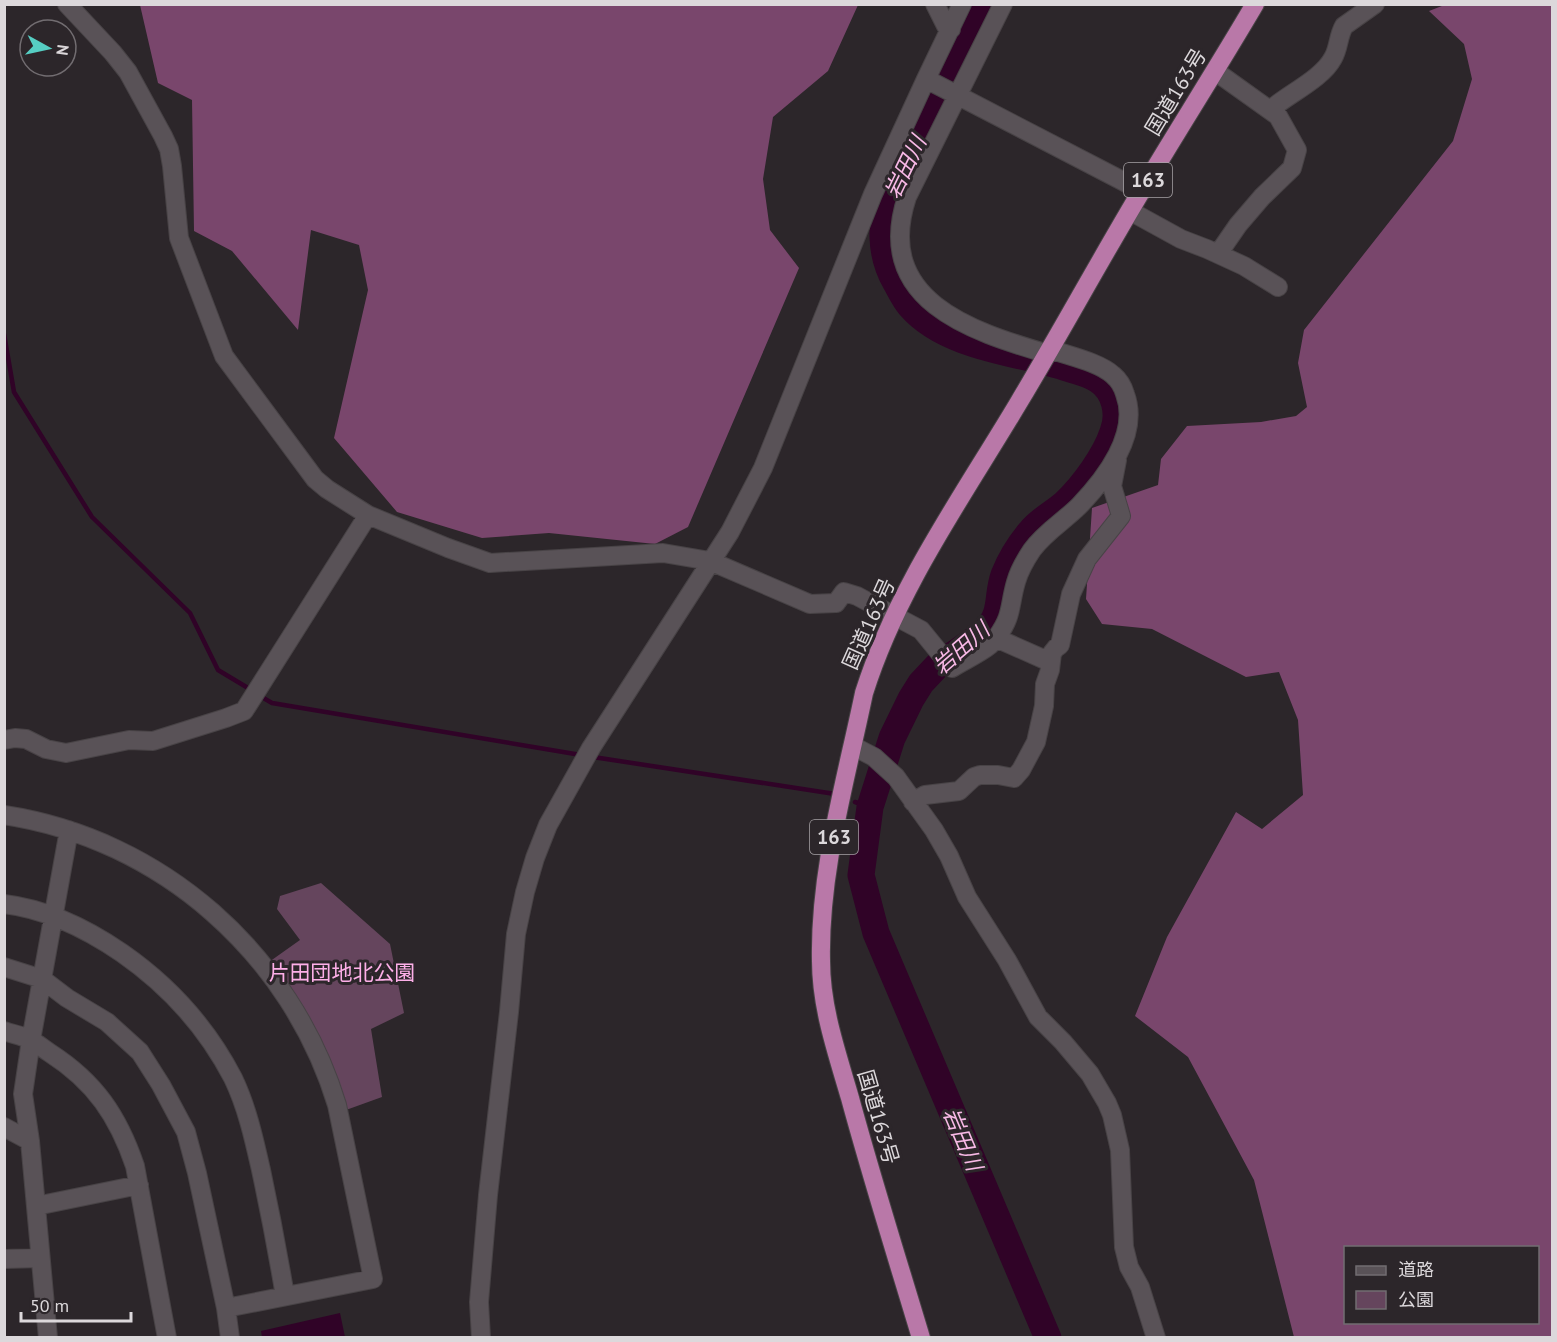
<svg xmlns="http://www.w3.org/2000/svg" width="1557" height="1342" viewBox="0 0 1557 1342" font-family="'PT Sans','Noto Sans JP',sans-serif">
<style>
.green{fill:#65455d}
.forest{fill:#79466c;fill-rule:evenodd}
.water{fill:#300327}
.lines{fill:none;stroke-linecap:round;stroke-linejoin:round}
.stream{stroke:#300327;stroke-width:4.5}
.river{stroke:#300327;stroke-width:27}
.minor-casing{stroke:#484346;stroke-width:20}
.highway-casing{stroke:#484346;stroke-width:20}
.minor{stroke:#595257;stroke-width:18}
.highway{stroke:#b978a8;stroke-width:18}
.labels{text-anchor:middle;stroke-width:6;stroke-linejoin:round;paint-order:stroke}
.shield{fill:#2c262a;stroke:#a7a3a6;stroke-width:1.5}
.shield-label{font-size:20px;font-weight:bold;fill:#dcd8db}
.street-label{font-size:21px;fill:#dcd8db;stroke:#2c262a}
.park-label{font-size:21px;fill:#fdafe8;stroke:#2c262a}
.water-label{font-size:22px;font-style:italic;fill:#f8b9e6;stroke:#2c262a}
</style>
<rect width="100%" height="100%" fill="#2c262a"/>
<!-- green -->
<path class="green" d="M 321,883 L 390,944 L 404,1013 L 371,1029 L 382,1097 L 346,1110 L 269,962 L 300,940 L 277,909 L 280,896 Z"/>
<!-- forest -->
<path class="forest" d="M 1447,4 L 1552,5 L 1552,1337 L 1294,1337 L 1254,1180 L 1188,1057 L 1135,1016 L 1167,937 L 1236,812 L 1262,829 L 1303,795 L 1298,720 L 1279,672 L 1246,677 L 1152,629 L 1102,624 L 1086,599 L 1092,508 L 1158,485 L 1161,459 L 1187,426 L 1261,422 L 1296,416 L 1307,407 L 1298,363 L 1304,330 L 1453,141 L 1472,79 L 1464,44 L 1429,11 ZM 1346,1248 L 1538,1248 L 1538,1322 L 1346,1322 Z
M 140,5 L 858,5 L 828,71 L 773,117 L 763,179 L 770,230 L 799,268 L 688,527 L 655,544 L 549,533 L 482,538 L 397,512 L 334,438 L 368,290 L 359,245 L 311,230 L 298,330 L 232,251 L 194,231 L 192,100 L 158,83 Z"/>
<!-- water -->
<path class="water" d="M 340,1313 L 345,1337 L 262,1337 L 261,1331 Z"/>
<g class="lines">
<!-- stream -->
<path class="stream" d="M 4,334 L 14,392 L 92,517 L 190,613 L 218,670 L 253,691
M 260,696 L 272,703 L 581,755
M 593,757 L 835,794
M 855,802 L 870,807"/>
<!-- river -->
<path class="river" d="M 984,4 L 891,191 C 880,221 879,254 896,283 C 900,290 904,299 910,306 C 923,321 944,333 963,340 C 995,352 1031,357 1064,367 C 1075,371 1088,373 1098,380 C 1115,391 1120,414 1113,432 C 1105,456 1083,486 1065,503 C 1054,513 1039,520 1030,532 C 1020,544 1010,560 1004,575 C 996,597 1004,613 984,633 L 937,666 L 921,683 L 911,699 L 892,738 L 870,807 L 861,875 L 876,933 L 1048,1338"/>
<defs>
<path id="minor" d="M 67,4 L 113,53 L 128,72 L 163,136 L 169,149 L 172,166 L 179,238 L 224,356 L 315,479 L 327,489 L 368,515 L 448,548 L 490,563 L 663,553 L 710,561 L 810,604 L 836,603 L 844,592 L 857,596 L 921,630 L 952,668 C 963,661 983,652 991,644 C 994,642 995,639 997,637 C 1013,615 1009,606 1016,582 C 1019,571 1026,559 1032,550 C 1045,532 1064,521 1079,506 C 1105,479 1140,434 1125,394 C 1123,387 1119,380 1113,375 C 1099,362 1069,356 1050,349
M 935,4 L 946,26 L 951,29
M 1003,4 L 907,197 C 873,300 970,331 1048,354
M 1215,71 L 1278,116 L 1297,150 L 1292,168 L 1262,197 L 1238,225 L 1218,254
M 926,79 L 1142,191
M 1270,110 C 1288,94 1322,79 1333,58 C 1339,48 1338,36 1344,26 L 1375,4
M 1130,211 L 1181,239 L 1207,249 L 1244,266 L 1278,287
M 996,638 L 1050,662
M 4,740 L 15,738 L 26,739 L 46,749 L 66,753 L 129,740 L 153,741 L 226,718 L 244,711 L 368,515
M 853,746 L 874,757 L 896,777 L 934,830 L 949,856 L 967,897 L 1007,960 L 1038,1017 L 1063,1042 L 1090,1074 L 1107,1103 L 1112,1115 L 1120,1150 L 1124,1247 L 1129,1267 L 1140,1287 L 1156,1338
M 913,802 L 925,795 L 959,791 L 974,777 L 980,775 L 998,775 L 1014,778 L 1021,770 L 1036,742 L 1044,706 L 1045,684 L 1050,670 L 1052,653 L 1056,648 L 1060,645 L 1071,594 L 1087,559 L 1121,516 L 1112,486 L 1117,460
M 4,815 C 162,839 291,954 337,1105 L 373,1279 L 226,1308
M 4,904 C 46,909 87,929 122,953 C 168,985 207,1028 233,1078 C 247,1107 254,1139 261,1170 C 270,1212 278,1254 285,1296
M 4,967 L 42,979 L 67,998 L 107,1022 L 140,1052 L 161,1085 L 186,1132 L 197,1173 L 226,1308 L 230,1338
M 4,1031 C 13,1034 23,1036 31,1040 C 38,1044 44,1049 50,1053 C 95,1082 118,1116 135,1166 L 167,1338
M 4,1127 L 30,1141 L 48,1338
M 30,1141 L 23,1094 L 31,1040 L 69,830
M 36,1206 L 139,1185
M 4,1259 L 40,1258
M 481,1338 L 479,1302 L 488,1195 L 509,1012 L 516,934 L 525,892 L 535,858 L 548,825 L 591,748 L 730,532 L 763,468 L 873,194 L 926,79 L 962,4"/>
<path id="highway" d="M 921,1338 C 897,1258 872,1179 850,1098 C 837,1053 821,1008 821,961 C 819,871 846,780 864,693 C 897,588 963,496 1019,402 C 1061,332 1100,260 1142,190 C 1179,128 1218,67 1255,4"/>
</defs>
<!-- minor casing -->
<use href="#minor" class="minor-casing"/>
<!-- highway casing -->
<use href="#highway" class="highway-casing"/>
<!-- minor -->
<use href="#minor" class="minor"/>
<!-- highway -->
<use href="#highway" class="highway"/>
</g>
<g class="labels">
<!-- shield labels -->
<g class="shield">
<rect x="1124" y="163" width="48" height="34" rx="4.5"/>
<rect x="810" y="820" width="48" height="34" rx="4.5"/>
</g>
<g class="shield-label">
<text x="1148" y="187">163</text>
<text x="834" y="844">163</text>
</g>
<!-- street labels -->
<g class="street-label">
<text transform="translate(1176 92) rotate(-59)" y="7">国道163号</text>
<text transform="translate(869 624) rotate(-66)" y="7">国道163号</text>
<text transform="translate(878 1117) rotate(74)" y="7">国道163号</text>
</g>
<!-- park labels -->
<g class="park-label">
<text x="342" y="980">片田団地北公園</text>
</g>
<!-- water labels -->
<g class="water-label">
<text transform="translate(905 167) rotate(-64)" y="8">岩田川</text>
<text transform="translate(961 648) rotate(-41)" y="8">岩田川</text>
<text transform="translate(963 1139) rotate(67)" y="8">岩田川</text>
</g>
</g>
<!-- border -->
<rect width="1557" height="1342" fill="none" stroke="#dcd8db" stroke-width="12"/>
<!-- legend -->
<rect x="1344" y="1246" width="195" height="78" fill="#2c262a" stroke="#726d71" stroke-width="1.5"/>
<rect x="1356" y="1266" width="30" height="9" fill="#595257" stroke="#726d71" stroke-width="1.5"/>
<text x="1398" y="1276" font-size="18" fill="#dcd8db">道路</text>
<rect x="1356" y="1291" width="30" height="18" fill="#65455d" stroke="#726d71" stroke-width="1.5"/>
<text x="1398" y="1306" font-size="18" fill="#dcd8db">公園</text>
<!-- north arrow -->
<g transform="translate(48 48) rotate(98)"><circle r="28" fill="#2c262a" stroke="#726d71" stroke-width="1.5"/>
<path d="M0-4.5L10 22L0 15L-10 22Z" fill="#56cec3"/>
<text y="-9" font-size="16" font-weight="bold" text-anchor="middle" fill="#dcd8db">N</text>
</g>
<!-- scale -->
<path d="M21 1312v9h110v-9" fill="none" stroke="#dcd8db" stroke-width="3"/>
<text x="30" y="1312" font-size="18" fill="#dcd8db" stroke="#2c262a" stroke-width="4.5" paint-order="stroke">50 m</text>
</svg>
